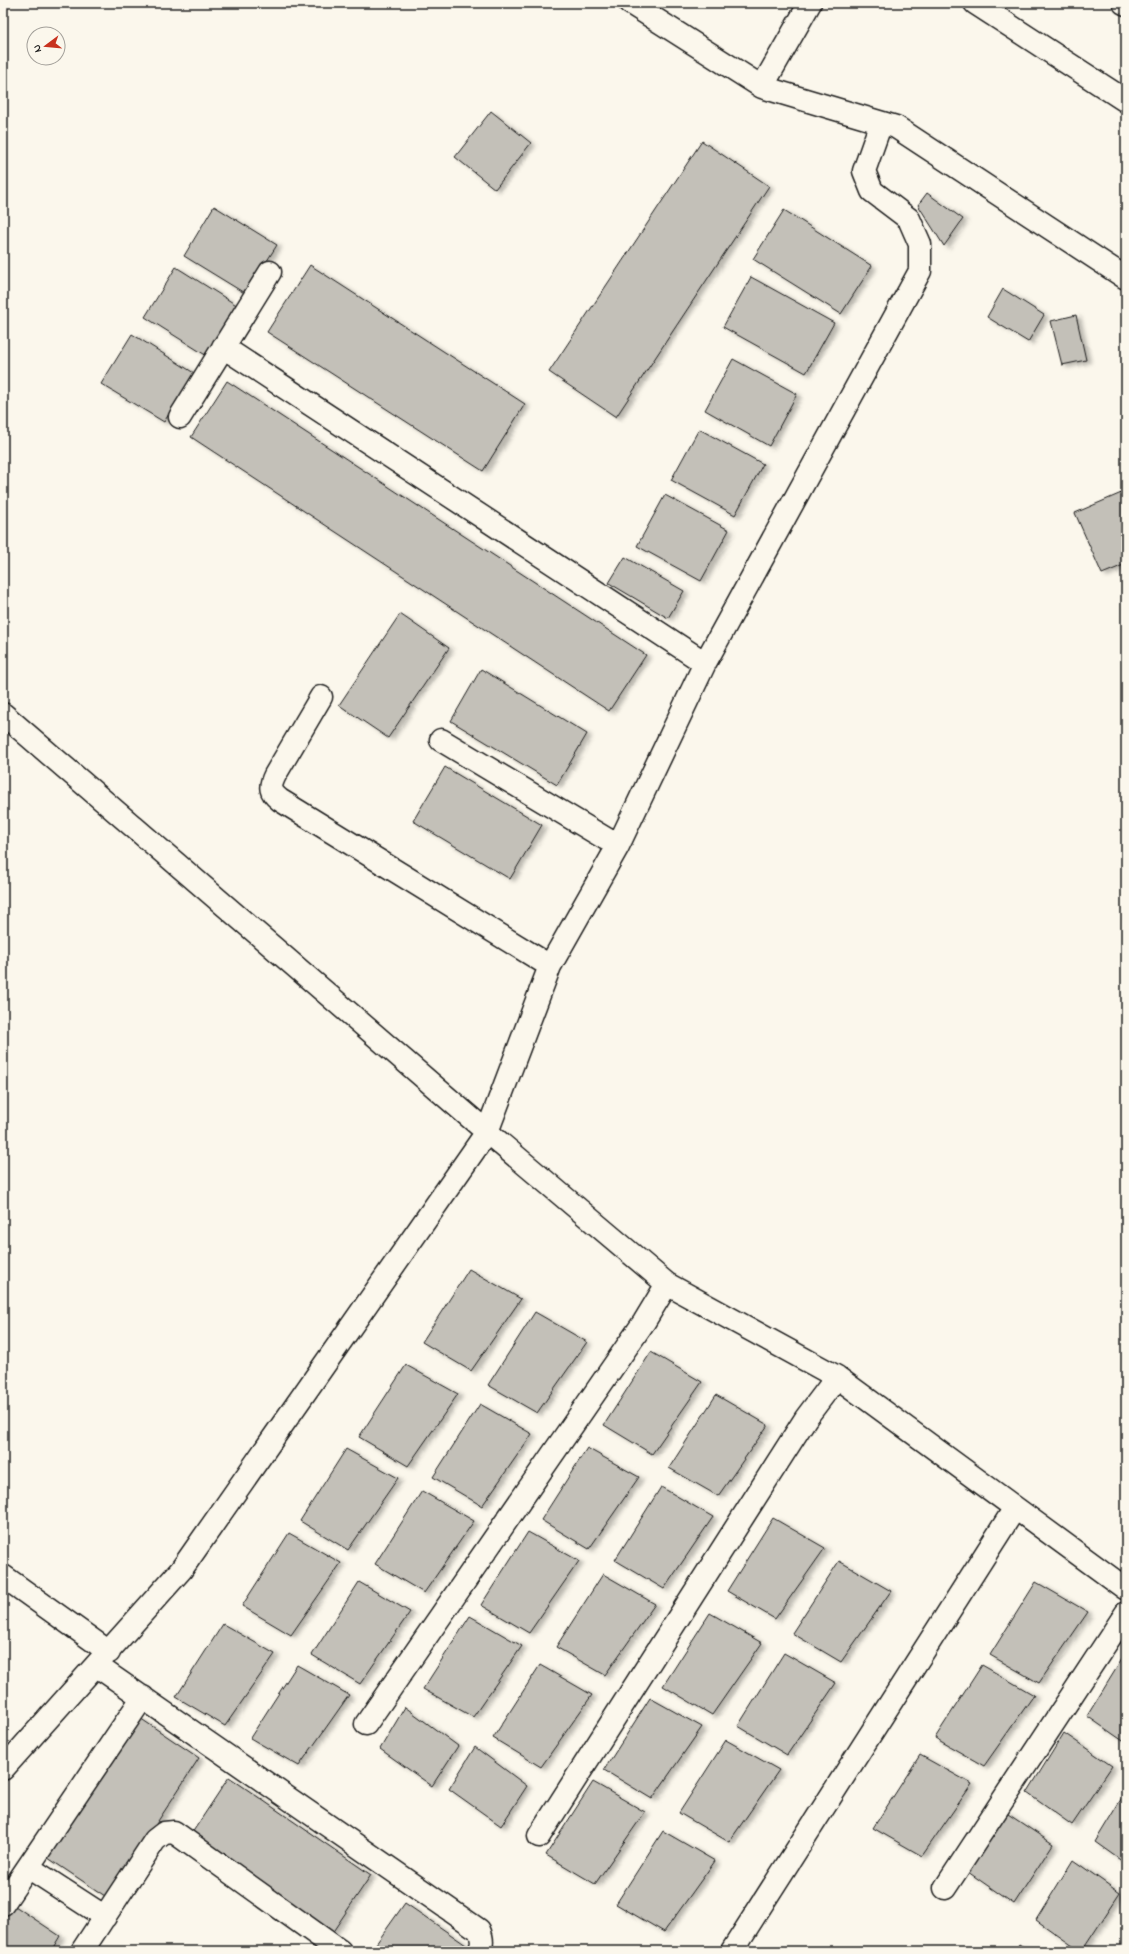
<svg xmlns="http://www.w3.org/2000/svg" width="1129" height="1954" viewBox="0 0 1129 1954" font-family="'Indie Flower',sans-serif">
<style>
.building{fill:#c3c0b8;stroke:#1c1c1c;filter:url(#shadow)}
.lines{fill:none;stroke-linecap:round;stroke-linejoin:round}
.street-casing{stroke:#1c1c1c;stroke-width:25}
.primary-casing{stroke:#1c1c1c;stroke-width:25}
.street{stroke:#fbf7ec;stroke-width:22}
.primary{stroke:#fbf7ec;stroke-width:22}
</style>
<defs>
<filter id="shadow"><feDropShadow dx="4.5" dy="2.5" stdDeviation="2" flood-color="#0004"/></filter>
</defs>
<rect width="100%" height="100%" fill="#fbf7ec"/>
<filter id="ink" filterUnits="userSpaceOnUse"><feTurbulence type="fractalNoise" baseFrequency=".025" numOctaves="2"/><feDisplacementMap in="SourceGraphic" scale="8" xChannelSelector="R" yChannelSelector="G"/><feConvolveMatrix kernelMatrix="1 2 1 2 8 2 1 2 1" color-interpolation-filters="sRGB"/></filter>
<g filter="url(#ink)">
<!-- building -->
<path class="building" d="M 491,111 L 531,143 L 495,189 L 455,157 Z
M 702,141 L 769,186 L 616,417 L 549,372 Z
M 927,193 L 963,219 L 944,246 L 918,205 Z
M 214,206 L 277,245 L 246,294 L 184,256 Z
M 784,210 L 872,266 L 841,314 L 753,259 Z
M 310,265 L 525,404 L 483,471 L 267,332 Z
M 176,267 L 238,306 L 207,356 L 145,317 Z
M 751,277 L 834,323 L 806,373 L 723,327 Z
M 1003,289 L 1044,315 L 1028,342 L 987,317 Z
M 1076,315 L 1086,360 L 1062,365 L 1051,321 Z
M 132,334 L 194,373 L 164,422 L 101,384 Z
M 733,359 L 797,394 L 769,446 L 705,410 Z
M 227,381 L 646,655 L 609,711 L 191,437 Z
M 699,429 L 763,464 L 735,515 L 671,480 Z
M 1126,491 L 1126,564 L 1102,574 L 1075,513 Z
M 665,495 L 729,530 L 701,581 L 637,546 Z
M 625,557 L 684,591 L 668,618 L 609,583 Z
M 400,614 L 449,648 L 388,738 L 339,705 Z
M 481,669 L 587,734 L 557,785 L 451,721 Z
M 445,767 L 542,825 L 510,879 L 413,821 Z
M 469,1269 L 521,1299 L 471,1371 L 422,1342 Z
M 535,1312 L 587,1342 L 537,1413 L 488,1385 Z
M 651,1352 L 702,1382 L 652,1454 L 604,1425 Z
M 406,1365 L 458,1394 L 408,1466 L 359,1437 Z
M 716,1395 L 768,1425 L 718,1496 L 669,1468 Z
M 480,1404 L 532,1434 L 482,1506 L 433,1477 Z
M 587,1448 L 639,1477 L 589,1549 L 541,1520 Z
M 346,1449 L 398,1478 L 348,1550 L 300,1521 Z
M 661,1487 L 713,1517 L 664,1589 L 615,1560 Z
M 422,1491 L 474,1521 L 424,1593 L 375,1564 Z
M 773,1518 L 825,1548 L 775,1619 L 727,1591 Z
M 528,1532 L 579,1561 L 529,1633 L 481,1605 Z
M 289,1533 L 341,1563 L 291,1635 L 242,1606 Z
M 839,1561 L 891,1591 L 841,1662 L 792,1633 Z
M 603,1574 L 655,1604 L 605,1675 L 556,1647 Z
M 359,1582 L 410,1612 L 360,1684 L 312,1655 Z
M 1036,1582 L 1088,1612 L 1039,1683 L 990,1655 Z
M 710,1613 L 762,1643 L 712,1715 L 663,1686 Z
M 470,1616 L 522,1646 L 473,1717 L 423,1689 Z
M 223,1624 L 275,1654 L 225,1726 L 176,1697 Z
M 784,1653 L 836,1683 L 787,1755 L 738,1726 Z
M 1124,1656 L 1126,1657 L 1126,1743 L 1087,1716 Z
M 297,1665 L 349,1695 L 299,1766 L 250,1738 Z
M 540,1665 L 592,1695 L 541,1767 L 493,1738 Z
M 982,1665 L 1034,1695 L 984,1766 L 935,1738 Z
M 650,1698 L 702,1727 L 652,1799 L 604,1770 Z
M 405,1707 L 458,1746 L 432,1786 L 380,1749 Z
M 140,1718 L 199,1758 L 108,1898 L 48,1858 Z
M 1064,1733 L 1112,1766 L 1072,1825 L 1027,1793 Z
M 726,1740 L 779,1770 L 729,1842 L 679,1813 Z
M 475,1747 L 527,1786 L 501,1826 L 449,1789 Z
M 920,1755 L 972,1784 L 922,1856 L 873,1828 Z
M 229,1777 L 371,1875 L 332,1933 L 190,1836 Z
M 593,1782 L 645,1812 L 595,1884 L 546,1855 Z
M 1126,1791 L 1126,1864 L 1095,1842 Z
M 1005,1812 L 1053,1844 L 1014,1904 L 968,1872 Z
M 663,1831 L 715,1861 L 664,1932 L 616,1904 Z
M 1073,1860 L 1120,1893 L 1082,1951 L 1080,1951 L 1036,1920 Z
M 405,1903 L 466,1945 L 462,1951 L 371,1951 Z
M 12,1904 L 60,1936 L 51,1951 L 3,1951 L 3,1917 Z
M 1019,1944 L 1030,1951 L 1015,1951 Z"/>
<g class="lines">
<defs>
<path id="street" d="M 630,3 L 762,87 L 896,127 L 1126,278
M 762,87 L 810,3
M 223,347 L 705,663
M 180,417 L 270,272
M 321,697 L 275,775 C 269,787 270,792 280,800 L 550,966
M 3,714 L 487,1132 L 667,1284 L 837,1377 L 1126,1589
M 441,740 L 618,846
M 3,1576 L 109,1652
M 97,1666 L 479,1930 C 482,1937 484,1944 479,1951
M 366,1724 L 644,1322 L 667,1284
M 3,1769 L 181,1570 L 487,1132 L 550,966 L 618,846 L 705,663 L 920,271 L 920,244 L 909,219 L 872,191 L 864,171 L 881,123
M 539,1836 L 806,1418 L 837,1377
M 28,1867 L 105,1917
M 945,1888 L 1126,1613
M 3,1904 L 143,1697
M 82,1951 L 155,1840 L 164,1833 L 174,1832 L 340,1951
M 732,1951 L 1015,1508"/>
<path id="primary" d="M 975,3 L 1126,101
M 1124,3 L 1126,4"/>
</defs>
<!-- street casing -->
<use href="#street" class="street-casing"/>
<!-- primary casing -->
<use href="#primary" class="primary-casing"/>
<!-- street -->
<use href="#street" class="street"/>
<!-- primary -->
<use href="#primary" class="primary"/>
</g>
</g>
<!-- margin -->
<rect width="1129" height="1954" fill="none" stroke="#fbf7ec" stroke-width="16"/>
<rect x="8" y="8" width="1113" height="1938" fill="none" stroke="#1c1c1c" stroke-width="1.5" filter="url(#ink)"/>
<!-- north arrow -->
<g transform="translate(46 46) rotate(254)"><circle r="19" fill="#fbf7ec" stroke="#a29f99"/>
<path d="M0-3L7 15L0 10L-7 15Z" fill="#c8321e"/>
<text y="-6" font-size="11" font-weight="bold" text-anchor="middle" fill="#1c1c1c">N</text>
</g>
</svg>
